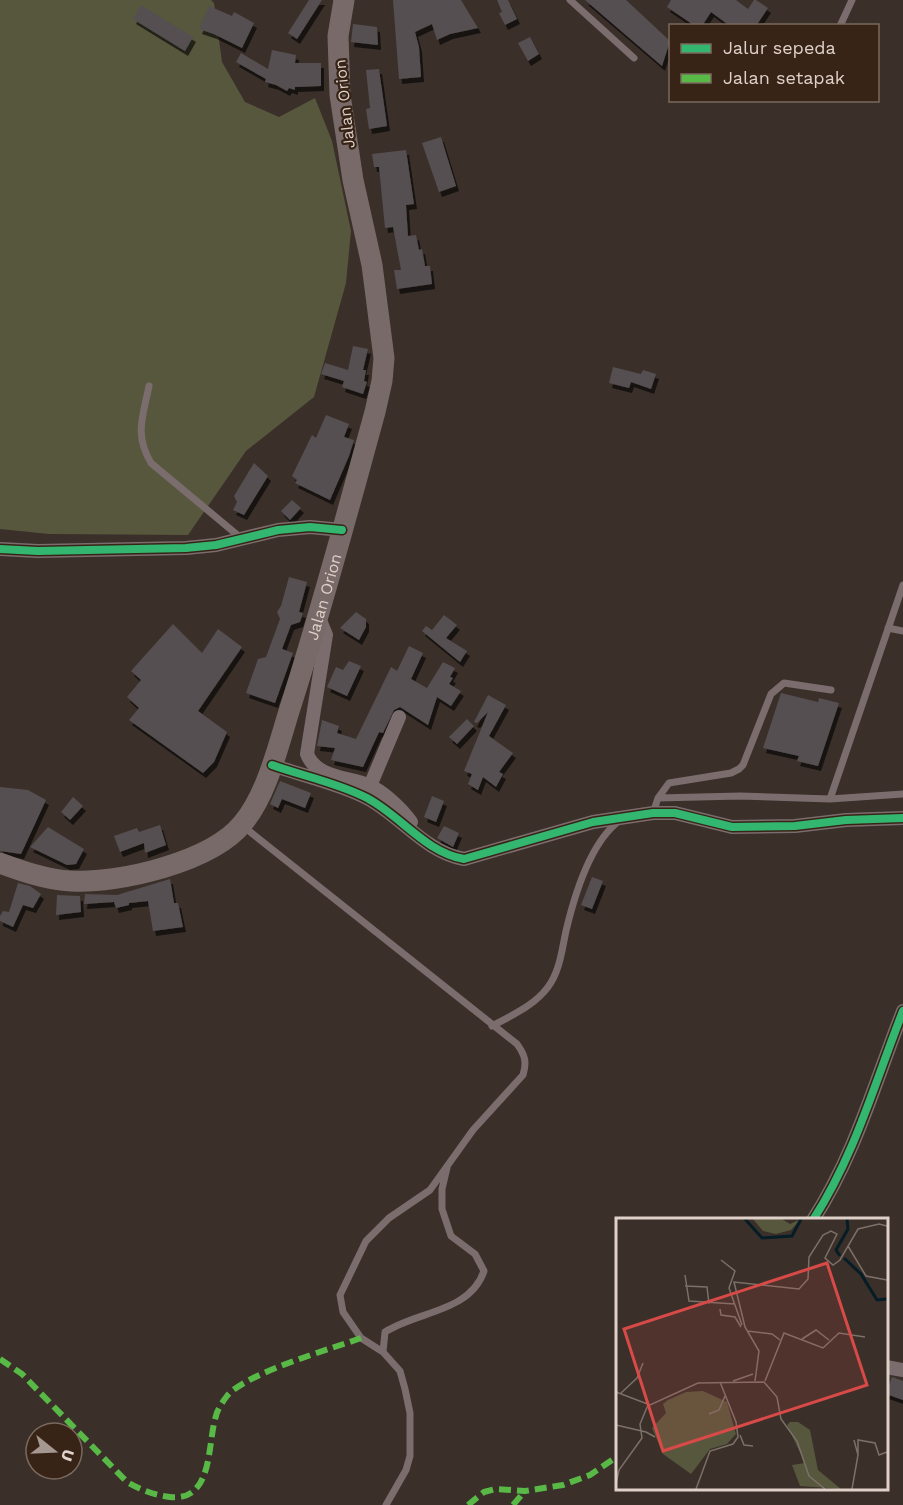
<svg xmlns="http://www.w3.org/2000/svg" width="903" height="1505" viewBox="0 0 903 1505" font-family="'Work Sans',sans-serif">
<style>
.green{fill:#56573c}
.building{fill:#554f51;filter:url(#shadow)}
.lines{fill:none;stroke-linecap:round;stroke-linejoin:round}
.service{stroke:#7b6c6d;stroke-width:7}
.minor{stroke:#7b6c6d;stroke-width:14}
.trunk{stroke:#786a68;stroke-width:21}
.quiet{stroke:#58b947;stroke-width:6;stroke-dasharray:12 6;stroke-linecap:butt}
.cycleway-casing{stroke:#372417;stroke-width:11}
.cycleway{stroke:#33b770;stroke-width:8}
.labels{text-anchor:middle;stroke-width:4.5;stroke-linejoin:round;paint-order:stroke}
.street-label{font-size:16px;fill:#dfd1c9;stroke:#372417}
.inset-river{fill:none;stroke:#051d27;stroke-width:3}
.inset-road{fill:none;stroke:#7c7069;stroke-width:1.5}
.view{fill:#d84a48;fill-opacity:0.15;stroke:#d84a48;stroke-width:3}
.inset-edge{fill:none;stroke:#dfd1c9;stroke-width:3}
</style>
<defs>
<filter id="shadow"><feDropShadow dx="3" dy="5" stdDeviation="0" flood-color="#0009"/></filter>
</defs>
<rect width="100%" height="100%" fill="#3a2f29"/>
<!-- green -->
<path class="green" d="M 0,0 L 211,0 L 214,3 L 222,62 L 245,102 L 279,117 L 315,98 L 332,141 L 351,231 L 346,283 L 314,397 L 246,451 L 188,535 L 49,534 L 0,529 Z"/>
<!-- building -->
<path class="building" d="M 309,0 L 322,0 L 297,39 L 288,33 Z
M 393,0 L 461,0 L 478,28 L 450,34 L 437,40 L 432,24 L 415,32 L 419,47 L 421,77 L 399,79 Z
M 497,0 L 508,0 L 517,19 L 505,25 L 499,13 L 502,12 Z
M 585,0 L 626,0 L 670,41 L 662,66 Z
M 671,0 L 736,0 L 748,9 L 754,0 L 756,0 L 768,8 L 756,26 L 730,26 L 711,12 L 702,26 L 695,26 L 667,7 Z
M 141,5 L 193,37 L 185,51 L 133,19 Z
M 209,6 L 232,16 L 234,12 L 254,23 L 242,48 L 214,34 L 199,29 Z
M 353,24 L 377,27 L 378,45 L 351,42 Z
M 530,37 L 539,54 L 528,61 L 518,43 Z
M 272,50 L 296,55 L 295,63 L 321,63 L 321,86 L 295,87 L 295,90 L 289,88 L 287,91 L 276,85 L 265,82 L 266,79 L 236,62 L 241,53 L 268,69 Z
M 379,69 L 387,126 L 369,129 L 366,109 L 370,108 L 366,70 Z
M 441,137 L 456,186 L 439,192 L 422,143 Z
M 406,150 L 414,204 L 406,205 L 408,236 L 416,235 L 419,250 L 422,249 L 425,266 L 430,266 L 432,284 L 397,289 L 394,270 L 401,270 L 393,227 L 385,228 L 379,167 L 374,167 L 372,154 Z
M 353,346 L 368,349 L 363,370 L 366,370 L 364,381 L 367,382 L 363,394 L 342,387 L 344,381 L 321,374 L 325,363 L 348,370 Z
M 613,367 L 641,374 L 643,370 L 656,374 L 651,389 L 631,382 L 629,388 L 609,383 Z
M 326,415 L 349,424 L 344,437 L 354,440 L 349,456 L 330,500 L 295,483 L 297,480 L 292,476 L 312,435 L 316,438 Z
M 254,463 L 268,476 L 244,515 L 233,510 L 237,502 L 234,496 Z
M 292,500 L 301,508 L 290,520 L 281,511 Z
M 289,577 L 307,582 L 299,612 L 303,613 L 300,622 L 291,625 L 282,649 L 293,653 L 275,703 L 246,693 L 258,659 L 266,657 L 280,619 L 277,612 L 281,606 Z
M 356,612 L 366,619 L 366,627 L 359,640 L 340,628 Z
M 444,615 L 457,625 L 446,638 L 467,651 L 460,662 L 422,631 L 426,626 L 432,630 Z
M 173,624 L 202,653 L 218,629 L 242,647 L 198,711 L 227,732 L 214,762 L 203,773 L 129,720 L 139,708 L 127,697 L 141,680 L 131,671 Z
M 409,646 L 423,653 L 411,679 L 427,688 L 443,662 L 455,668 L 450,677 L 453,678 L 449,684 L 461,691 L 451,706 L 437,697 L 428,725 L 400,707 L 394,710 L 383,733 L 379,732 L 363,767 L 331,760 L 335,748 L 317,746 L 322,720 L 339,726 L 337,733 L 356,739 L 391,667 L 397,671 Z
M 349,661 L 361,666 L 347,696 L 327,687 L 336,667 L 343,670 Z
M 781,693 L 818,702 L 819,698 L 839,703 L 818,766 L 797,761 L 799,756 L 763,748 Z
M 488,695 L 506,705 L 489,736 L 513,753 L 499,772 L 503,774 L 496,787 L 483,777 L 478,790 L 468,784 L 472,774 L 464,771 L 488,712 L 477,723 L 474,722 Z
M 467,719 L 474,726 L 457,744 L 449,737 Z
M 280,781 L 311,793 L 305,808 L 282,799 L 278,808 L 270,804 Z
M 0,787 L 28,790 L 46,800 L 21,854 L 0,851 Z
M 432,796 L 444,801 L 436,822 L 424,817 Z
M 73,797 L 83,806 L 70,820 L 61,812 Z
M 160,825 L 166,845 L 145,853 L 144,843 L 120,852 L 114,836 L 137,828 L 139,832 Z
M 444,826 L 459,833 L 453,847 L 437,838 Z
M 48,827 L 84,849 L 76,864 L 67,865 L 30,847 Z
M 592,877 L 603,881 L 592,909 L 581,905 Z
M 170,879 L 174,903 L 178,903 L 183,927 L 153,931 L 148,901 L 129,903 L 129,905 L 116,908 L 114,902 L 84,904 L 85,894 L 117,895 Z
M 18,883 L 30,886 L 41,894 L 33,908 L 23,905 L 13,927 L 0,921 L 0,916 L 3,911 L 9,912 Z
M 57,895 L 80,896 L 81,912 L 56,915 Z
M 892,1377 L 903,1381 L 903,1400 L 886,1394 Z"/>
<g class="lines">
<!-- service -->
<path class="service" d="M 570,0 L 634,58
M 840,26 L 852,0
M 149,386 C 143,417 134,434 151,463 L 241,538
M 888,628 L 903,631
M 658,798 L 669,783 L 731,773 L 739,769 L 743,765 L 771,694 L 784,683 L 831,690
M 830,799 L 903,585
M 653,813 L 658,798 L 740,796 L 830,799 L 903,794
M 244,827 L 517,1044 C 525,1055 527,1062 523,1075 L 473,1130 L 430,1190 L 389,1218 L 366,1241 L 340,1295 L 343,1312 L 361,1338 L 383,1352 L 400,1371 L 405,1389 L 410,1413 L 410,1456 L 406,1470 L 386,1505
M 492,1026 C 512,1015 534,1006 548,987 C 560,971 562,949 566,931 C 574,897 590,843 619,821
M 383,1352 L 385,1332 C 418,1311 470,1312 484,1271 L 475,1254 L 451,1236 L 442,1209 L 442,1189 L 447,1168"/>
<!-- minor -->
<path class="minor" d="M 0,549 L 38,551 L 186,548 L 216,545 L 278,530 L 310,527 L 342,530
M 319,618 L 326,635 L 307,754 C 316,778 348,777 368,785 C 383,791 402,809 411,822
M 272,765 C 303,776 338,783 367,798 C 401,816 425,852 464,859 L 593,822 L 653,813 L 675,813 L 732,827 L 795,826 L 846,820 L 903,818
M 370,786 L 399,717
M 813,1220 C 855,1155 875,1082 903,1011
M 886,1367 L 903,1370"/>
<!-- trunk -->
<path class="trunk" id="s1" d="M 0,863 C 22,871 47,880 71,881 C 118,884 212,862 243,823 C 268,793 279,742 291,705 C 322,608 348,510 375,412 L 382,381 L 384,358 L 372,265 L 353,180 L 340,95 L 338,36 L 344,0"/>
<!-- quiet -->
<path class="quiet" d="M 0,1359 L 22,1374 L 127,1482 C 141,1490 154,1495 170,1497 C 214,1502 207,1443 216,1416 C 217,1410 223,1401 227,1396 C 246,1373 331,1349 361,1338
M 468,1505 L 484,1492 L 495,1489 L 525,1491 L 563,1485 L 590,1475 L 618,1456
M 513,1505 L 525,1491"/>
<defs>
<path id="cycleway" d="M 0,549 L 38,551 L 186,548 L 216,545 L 278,530 L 310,527 L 342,530
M 272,765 C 303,776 338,783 367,798 C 401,816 425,852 464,859 L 593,822 L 653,813 L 675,813 L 732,827 L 795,826 L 846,820 L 903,818
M 813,1220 C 855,1155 875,1082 903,1011"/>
</defs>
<!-- cycleway casing -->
<use href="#cycleway" class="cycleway-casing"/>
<!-- cycleway -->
<use href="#cycleway" class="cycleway"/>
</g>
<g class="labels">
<!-- street labels -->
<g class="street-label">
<text transform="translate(344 104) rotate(-96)" y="6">Jalan Orion</text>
<text dy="6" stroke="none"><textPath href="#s1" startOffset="501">Jalan Orion</textPath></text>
</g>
</g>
<!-- overview -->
<g transform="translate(616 1218)">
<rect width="272" height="272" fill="#3a2f29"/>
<path d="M 137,1 L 166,1 L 174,6 L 185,1 L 175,12 L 160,16 L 147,13 ZM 87,173 L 111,184 L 120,216 L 111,226 L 94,231 L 75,256 L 47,236 L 36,210 L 50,195 L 47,186 L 52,182 L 70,174 ZM 174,204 L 182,204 L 194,212 L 202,252 L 225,271 L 184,268 L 176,247 L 189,245 L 171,207 Z" fill="#56573c"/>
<path class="inset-river" d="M 129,1 L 146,20 L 176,18 L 185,1M 224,38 L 220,32 L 232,11 L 231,1M 228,40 L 245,56 L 261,82 L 271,81"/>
<path class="inset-road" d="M 232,28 L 250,58 L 271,62M 105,42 L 119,53 L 113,70 L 126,107M 69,57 L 73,83 L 119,86M 69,68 L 91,69 L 93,86M 104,91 L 105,97 L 119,99 L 125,109M 131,113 L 156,116 L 164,122M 186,121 L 200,112 L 213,122M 117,163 L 137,156M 139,163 L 143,133 L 129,109 L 118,64 L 183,71 L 192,61 L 193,39 L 207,17 L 215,13 L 221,16 L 209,40 L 217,47 L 224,42 L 242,11 L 263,6 L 271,8M 149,163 L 168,115 L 207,130 L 223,115 L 249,119M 0,174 L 34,187 L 82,165 L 148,164 L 161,179 L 165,201 L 181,223 L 193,258 L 209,271M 5,175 L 21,160 L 27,145M 93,196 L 103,192 L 109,178M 0,207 L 30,214 L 39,219M 124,217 L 128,227 L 137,228M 242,237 L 242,222 L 259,225 L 263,237 L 271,234M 0,266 L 3,252 L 26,220 L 24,206 L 32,187M 80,271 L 94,233 L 117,226 L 122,219 L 120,204 L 104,164M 236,271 L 242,237 L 238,222"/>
<path class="view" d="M 211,45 L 251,167 L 47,233 L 8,111 Z"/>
<rect width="272" height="272" class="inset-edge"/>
</g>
<!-- legend -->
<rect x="669" y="24" width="210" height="78" fill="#372417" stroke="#7a695e" stroke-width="1.5"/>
<rect x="681" y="44" width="30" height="9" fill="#33b770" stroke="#7a695e" stroke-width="1.5"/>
<text x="723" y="54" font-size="18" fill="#dfd1c9">Jalur sepeda</text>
<rect x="681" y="74" width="30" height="9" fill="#58b947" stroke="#7a695e" stroke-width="1.5"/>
<text x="723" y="84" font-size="18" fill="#dfd1c9">Jalan setapak</text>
<!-- north arrow -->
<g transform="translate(54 1451) rotate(108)"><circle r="28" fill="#372417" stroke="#7a695e" stroke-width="1.5"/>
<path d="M0-4.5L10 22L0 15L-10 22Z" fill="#a59891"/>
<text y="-9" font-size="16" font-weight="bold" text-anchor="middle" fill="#dfd1c9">U</text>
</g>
</svg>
